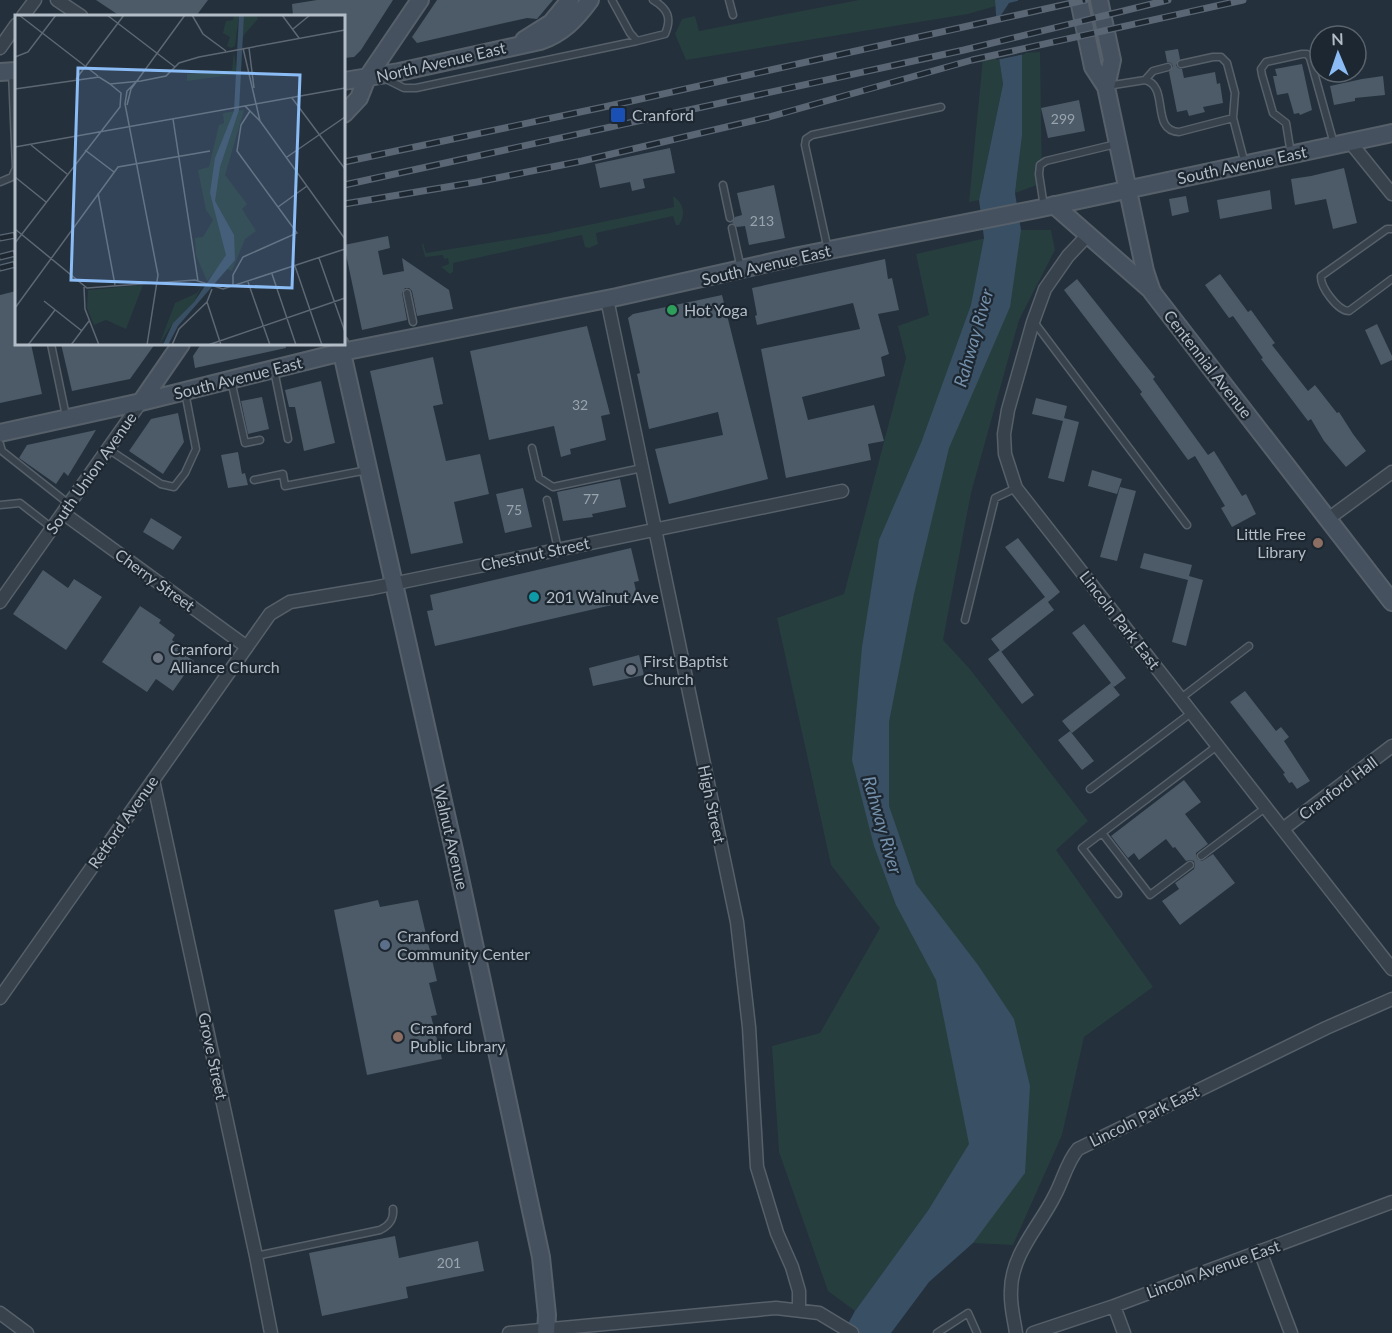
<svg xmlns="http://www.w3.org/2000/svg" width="1392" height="1333" viewBox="0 0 1392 1333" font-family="Lato,sans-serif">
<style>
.green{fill:#273e3e}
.water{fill:#394f64}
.pier{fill:#24303c}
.building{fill:#4c5b67}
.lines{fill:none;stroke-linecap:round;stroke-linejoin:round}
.lane-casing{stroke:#56606a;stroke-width:9}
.street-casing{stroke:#56606a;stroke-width:15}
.secondary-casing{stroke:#56606a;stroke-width:20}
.lane{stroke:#38424c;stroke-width:6}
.street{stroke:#38424c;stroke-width:12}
.secondary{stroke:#46515f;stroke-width:16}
.rail-casing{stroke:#5a6673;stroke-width:7}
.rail{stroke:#1d2731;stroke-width:4.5;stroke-dasharray:14;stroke-linecap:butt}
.transit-dot{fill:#1a4fb4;stroke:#1d2731;stroke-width:2}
.leisure-dot{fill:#2e9e5b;stroke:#1d2731;stroke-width:2}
.education-dot{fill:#8d6e63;stroke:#1d2731;stroke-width:2}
.culture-dot{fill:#0f9aa8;stroke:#1d2731;stroke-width:2}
.worship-dot{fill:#6b7280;stroke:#1d2731;stroke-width:2}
.service-dot{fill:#5c6f8a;stroke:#1d2731;stroke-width:2}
.labels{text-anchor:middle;stroke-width:4.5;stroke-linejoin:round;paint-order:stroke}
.number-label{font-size:14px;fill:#99a4af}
.street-label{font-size:16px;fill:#b3bdc7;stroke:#1d2731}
.poi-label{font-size:16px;fill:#b3bdc7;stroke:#1d2731;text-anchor:start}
.water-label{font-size:18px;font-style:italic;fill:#7490aa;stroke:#1d2731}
.inset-road{fill:none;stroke:#5d6874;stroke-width:1.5}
.view{fill:#8bbcf5;fill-opacity:0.15;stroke:#8bbcf5;stroke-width:3}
.inset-edge{fill:none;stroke:#b3bdc7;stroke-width:3}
</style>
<rect width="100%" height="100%" fill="#24303c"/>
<!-- green -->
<path class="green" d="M 859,0 L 995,0 L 996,6 L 968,14 L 686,60 L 675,34 L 682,19 L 695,16 L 699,31 Z
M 1040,52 L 1042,183 L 1015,193 L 1022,136 L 1022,53 Z
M 983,58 L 999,58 L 1003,84 L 979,200 L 969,202 Z
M 673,196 C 684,203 686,215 679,225 L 676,225 L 673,216 L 596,233 L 598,244 L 589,248 L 585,247 L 582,235 L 453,263 L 453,272 L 450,274 L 441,267 L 449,264 L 448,258 L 444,259 L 443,255 L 425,257 L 422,245 L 423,243 L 426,253 L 545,234 L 674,207 Z
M 1021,230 L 1051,230 L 1055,250 L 1019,320 L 971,493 L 943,640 L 969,668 L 1088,821 L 1056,850 L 1153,987 L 1084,1037 L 1062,1135 L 1013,1245 L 973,1243 L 929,1209 L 855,1311 L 828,1291 L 779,1152 L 772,1046 L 820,1033 L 880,928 L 831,865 L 777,618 L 844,594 L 906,358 L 898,326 L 929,315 L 916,254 Z"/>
<!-- water -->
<path class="water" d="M 995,0 L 1018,0 L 1022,53 L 1022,136 L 1015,193 L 1021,230 L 1010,307 L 949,448 L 914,594 L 889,722 L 889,806 L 916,884 L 978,965 L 1014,1019 L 1030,1086 L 1025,1173 L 973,1243 L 929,1282 L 891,1333 L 843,1333 L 855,1311 L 929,1209 L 969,1144 L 936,980 L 896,905 L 874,846 L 852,760 L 862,647 L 879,540 L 921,443 L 971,305 L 984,238 L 979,200 L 1003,84 L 999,58 Z"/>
<!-- pier -->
<path class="pier" d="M 1021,0 L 1025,54 L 996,60 L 994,26 L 1009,3 Z"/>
<!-- building -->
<path class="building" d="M 96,0 L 208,0 L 196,16 L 120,16 Z
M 317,0 L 393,0 L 361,50 L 354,57 L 344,58 L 344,16 L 293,16 L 292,4 Z
M 437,0 L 553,0 L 537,19 L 527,18 L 417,43 L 412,37 Z
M 1178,49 L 1180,59 L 1176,65 L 1178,68 L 1182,69 L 1184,78 L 1215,72 L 1217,84 L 1220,83 L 1223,103 L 1203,107 L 1205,112 L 1189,116 L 1187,110 L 1177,112 L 1169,72 L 1173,66 L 1171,63 L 1167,62 L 1165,51 Z
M 1302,64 L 1312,110 L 1300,115 L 1299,113 L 1294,114 L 1288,93 L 1277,95 L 1273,76 L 1277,76 L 1275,69 Z
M 1383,76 L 1385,95 L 1355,98 L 1355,101 L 1334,105 L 1330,86 L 1362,79 Z
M 1079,100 L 1085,131 L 1048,138 L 1041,108 Z
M 670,148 L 675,173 L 643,179 L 645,188 L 632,191 L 630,182 L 600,188 L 595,164 Z
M 1344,168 L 1357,223 L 1333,229 L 1326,199 L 1295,205 L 1291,179 L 1311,176 Z
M 774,185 L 785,238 L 749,245 L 745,226 L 737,227 L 732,223 L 735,217 L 742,215 L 737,193 Z
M 1270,190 L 1272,209 L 1220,219 L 1217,200 Z
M 1186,196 L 1189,212 L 1172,216 L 1169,199 Z
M 388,236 L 390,248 L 378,251 L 383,275 L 404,271 L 402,258 L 449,290 L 453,309 L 417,316 L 412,291 L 409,288 L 405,288 L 402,293 L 407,320 L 362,330 L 344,245 Z
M 885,259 L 888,279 L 892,278 L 899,310 L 878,314 L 889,354 L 881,357 L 885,376 L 802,397 L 808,420 L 874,405 L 884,441 L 868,444 L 871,460 L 786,478 L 761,349 L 860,329 L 853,303 L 757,325 L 755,316 L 757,315 L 752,288 Z
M 1220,274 L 1248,312 L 1251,310 L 1275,343 L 1272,345 L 1308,391 L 1315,385 L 1337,413 L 1339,412 L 1353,434 L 1366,451 L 1346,467 L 1324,441 L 1311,419 L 1308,421 L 1261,359 L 1263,358 L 1233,316 L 1229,318 L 1205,285 Z
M 1077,279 L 1155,377 L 1153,379 L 1208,455 L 1214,451 L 1242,496 L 1246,494 L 1256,514 L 1232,527 L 1221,508 L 1225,506 L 1195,456 L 1188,460 L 1140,394 L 1142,392 L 1064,290 Z
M 16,291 L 16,344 L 31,344 L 42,394 L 0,403 L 0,295 Z
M 722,295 L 768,479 L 669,504 L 655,449 L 723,435 L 718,412 L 649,429 L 637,374 L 640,373 L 628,318 L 633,314 Z
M 1377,324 L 1392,356 L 1392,360 L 1381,365 L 1365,330 Z
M 587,326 L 610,414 L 601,416 L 606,440 L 570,449 L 571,454 L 561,457 L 554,426 L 489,440 L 470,351 Z
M 61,344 L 155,344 L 130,379 L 72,391 Z
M 201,344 L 285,344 L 286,348 L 195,368 L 193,356 Z
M 433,357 L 443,404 L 433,406 L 446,461 L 480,454 L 489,494 L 454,502 L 463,543 L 411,554 L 370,371 Z
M 321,381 L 335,443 L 304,451 L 295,407 L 289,407 L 285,390 Z
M 262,397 L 269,429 L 248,434 L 241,401 Z
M 1036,398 L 1067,406 L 1064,418 L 1079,422 L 1064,482 L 1048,478 L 1063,421 L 1032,414 Z
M 178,413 L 184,442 L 163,474 L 129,451 L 151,419 Z
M 96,430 L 68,476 L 64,472 L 56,484 L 19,458 L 27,445 Z
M 238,452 L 242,474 L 245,473 L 248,485 L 228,488 L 221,455 Z
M 1092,470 L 1122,479 L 1117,494 L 1088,486 Z
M 620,479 L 626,507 L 592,514 L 593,517 L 563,521 L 557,492 Z
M 1120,487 L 1136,491 L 1117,561 L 1100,557 Z
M 523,488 L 532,527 L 505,533 L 496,494 Z
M 151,518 L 182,537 L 173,550 L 143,532 Z
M 1018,538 L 1060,592 L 1048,602 L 1054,610 L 1001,652 L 991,639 L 1045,597 L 1005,547 Z
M 631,548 L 639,581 L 634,582 L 638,599 L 435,646 L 427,611 L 433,610 L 430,595 Z
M 1144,553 L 1192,565 L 1189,576 L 1203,580 L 1186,646 L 1172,642 L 1188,580 L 1140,568 Z
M 43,570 L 68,588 L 74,579 L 102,597 L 66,650 L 13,614 Z
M 140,606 L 161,620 L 159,623 L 175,635 L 172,640 L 180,646 L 177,650 L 194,661 L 173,691 L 156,679 L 147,692 L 102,662 Z
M 1084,624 L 1126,678 L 1114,687 L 1112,685 L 1120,695 L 1072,733 L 1062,721 L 1111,683 L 1072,633 Z
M 1000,650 L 1034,695 L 1022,704 L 988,659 Z
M 639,655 L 644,675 L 593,686 L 589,668 Z
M 1245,691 L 1276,731 L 1281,727 L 1289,737 L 1284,741 L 1310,781 L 1297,789 L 1292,782 L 1289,783 L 1283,774 L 1285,773 L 1230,702 Z
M 1070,731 L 1094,761 L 1082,770 L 1058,740 Z
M 1184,780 L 1201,802 L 1185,814 L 1208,844 L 1196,853 L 1197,859 L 1202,861 L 1213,854 L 1235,883 L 1180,925 L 1162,901 L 1179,889 L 1175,883 L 1194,869 L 1195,865 L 1194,861 L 1190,860 L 1186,861 L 1175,847 L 1173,848 L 1166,839 L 1139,860 L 1134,853 L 1128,858 L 1111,836 Z
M 378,900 L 380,907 L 418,900 L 437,981 L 429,983 L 437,1015 L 431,1016 L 442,1059 L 367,1075 L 334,910 Z
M 395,1236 L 399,1258 L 478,1241 L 484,1271 L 406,1287 L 408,1298 L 322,1316 L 309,1253 Z"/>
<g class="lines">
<defs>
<path id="lane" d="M 612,0 L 630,33 L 637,41
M 729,0 L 733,15
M 1181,64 L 1213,57 L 1221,57 L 1227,63 L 1235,93 L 1233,118 L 1245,164
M 386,79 L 404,88 L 416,88 L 637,41 L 665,34 C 672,18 668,9 653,0
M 1145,80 L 1153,71 L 1168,67
M 1107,86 L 1145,80 C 1170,86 1150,131 1179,132 L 1233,118
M 1291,154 L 1286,123 L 1273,113 L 1262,75 L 1261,69 L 1266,62 L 1302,54 L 1307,54 L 1310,58 L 1334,144
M 0,182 L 12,177 L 16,168 L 12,72
M 723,185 L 730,218
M 1044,207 L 1039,174 L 1040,165 L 1046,161 L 1116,144
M 732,228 L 741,269
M 1392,229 L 1387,229 L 1321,276 C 1320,287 1338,311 1349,311 L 1392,279
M 828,250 L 805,145 L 806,139 L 812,135 L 941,107
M 407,293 L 413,322
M 1034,322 L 1187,525
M 51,344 L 66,416
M 274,370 L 288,439
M 231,380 L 245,443 L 260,440
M 0,444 L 2,451 L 69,504
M 532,448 L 539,478 L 553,487 L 642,468
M 108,449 L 161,484 L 174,487 L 185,473 L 196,449 L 185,392
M 254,480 L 283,474 L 285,486 L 367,470
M 547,500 L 558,549
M 0,505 L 20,503 L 52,528
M 965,620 L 995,498 L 1016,488
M 1181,698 L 1249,646
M 1090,789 L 1191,713
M 1102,833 L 1150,895 L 1190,865
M 1201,856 L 1265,808
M 1118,894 L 1082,848 L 1217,746
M 256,1256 L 380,1230 C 390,1225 394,1219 393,1209
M 937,1333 L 968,1313 L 977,1333"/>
<path id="street" d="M 57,0 L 81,16
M 23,16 L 35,0
M 0,48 L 16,25
M 1350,142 L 1392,194
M 1087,236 L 1068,256 L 1045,289 L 1033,322 L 1008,410 L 1004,434 L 1005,454 L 1016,488 L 1392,969
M 607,299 L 737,922 L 749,1027 L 757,1167 L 777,1233 L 792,1267 L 799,1291 L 799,1309
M 63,513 L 247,647
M 1328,519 L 1392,472
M 0,602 L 141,402
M 153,780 L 256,1256 L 271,1333
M 1283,829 L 1392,746
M 0,998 L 270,614 L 290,602 L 373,588 L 842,491
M 1260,1251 L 1291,1333
M 1114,1306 L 1124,1333
M 0,1313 L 27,1333
M 509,1333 L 776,1308 L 819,1313 L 852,1333
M 1016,1333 C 1014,1319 1010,1305 1011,1291 C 1011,1254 1040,1226 1055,1195 C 1063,1180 1067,1162 1078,1149 L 1326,1028 L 1392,999
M 1033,1333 L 1114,1306 L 1392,1202"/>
<path id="secondary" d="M 1079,0 L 1093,67 L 1106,87 L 1145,271 L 1152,292 L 1392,602
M 1099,0 L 1112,60 L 1106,87
M 524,40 L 551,23 L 570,0
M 0,72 L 16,71
M 344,81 L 399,72 L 540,41 C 563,33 576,19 590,0
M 344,114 L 359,98 L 367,78 L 420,0
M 1054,205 L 1152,291
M 340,344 L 454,850 L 541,1257 L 547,1315 L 546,1333
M 141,402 L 181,344
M 0,433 L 141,402 L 342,352 L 617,297 L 799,256 L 1037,209 L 1392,133"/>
</defs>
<!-- lane casing -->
<use href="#lane" class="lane-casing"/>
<!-- street casing -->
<use href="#street" class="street-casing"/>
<!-- secondary casing -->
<use href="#secondary" class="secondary-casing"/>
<!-- lane -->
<use href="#lane" class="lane"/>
<!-- street -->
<use href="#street" class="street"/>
<!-- secondary -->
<use href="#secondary" class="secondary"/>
<defs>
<path id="rail" d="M 344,162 L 618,104 L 1085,0
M 344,185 L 964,50 L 1168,0
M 344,204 L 477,182 L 582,161 L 769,117 L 972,60 L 1243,0
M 0,238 L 16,235
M 0,257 L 16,253
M 0,268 L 16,264"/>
</defs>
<!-- rail casing -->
<use href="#rail" class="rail-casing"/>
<!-- rail -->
<use href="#rail" class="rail"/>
</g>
<!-- markers -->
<rect class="transit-dot" x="610" y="107" width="16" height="16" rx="3"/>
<circle class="leisure-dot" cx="672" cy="310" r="6"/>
<g class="education-dot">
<circle cx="1318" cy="543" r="6"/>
<circle cx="398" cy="1037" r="6"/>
</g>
<circle class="culture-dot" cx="534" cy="597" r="6"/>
<g class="worship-dot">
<circle cx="158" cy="658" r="6"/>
<circle cx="631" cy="670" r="6"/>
</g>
<circle class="service-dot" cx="385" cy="945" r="6"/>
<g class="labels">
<!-- number labels -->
<g class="number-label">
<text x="1063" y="124">299</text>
<text x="762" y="226">213</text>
<text x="580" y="410">32</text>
<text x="591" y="504">77</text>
<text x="514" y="515">75</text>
<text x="449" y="1268">201</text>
</g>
<!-- street labels -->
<g class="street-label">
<text transform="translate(441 62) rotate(-13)" y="6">North Avenue East</text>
<text transform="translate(1242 165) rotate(-12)" y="6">South Avenue East</text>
<text transform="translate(766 265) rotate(-13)" y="6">South Avenue East</text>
<text transform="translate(1208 364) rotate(52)" y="6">Centennial Avenue</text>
<text transform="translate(238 378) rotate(-14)" y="6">South Avenue East</text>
<text transform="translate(91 473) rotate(-55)" y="6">South Union Avenue</text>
<text transform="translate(535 554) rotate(-12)" y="6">Chestnut Street</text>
<text transform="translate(155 580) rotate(36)" y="6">Cherry Street</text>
<text transform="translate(1120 620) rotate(52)" y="6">Lincoln Park East</text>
<text transform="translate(1338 788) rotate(-37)" y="6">Cranford Hall</text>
<text transform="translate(712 804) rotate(78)" y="6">High Street</text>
<text transform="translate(123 822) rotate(-55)" y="6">Retford Avenue</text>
<text transform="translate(451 837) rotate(77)" y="6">Walnut Avenue</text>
<text transform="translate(213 1056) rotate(78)" y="6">Grove Street</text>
<text transform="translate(1144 1116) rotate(-26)" y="6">Lincoln Park East</text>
<text transform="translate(1213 1269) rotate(-20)" y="6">Lincoln Avenue East</text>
</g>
<!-- poi labels -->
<g class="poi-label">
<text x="632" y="121">Cranford</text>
<text x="684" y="316">Hot Yoga</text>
<text x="1306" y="540" text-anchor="end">Little Free<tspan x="1306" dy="18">Library</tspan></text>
<text x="546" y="603">201 Walnut Ave</text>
<text x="170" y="655">Cranford<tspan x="170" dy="18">Alliance Church</tspan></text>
<text x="643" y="667">First Baptist<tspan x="643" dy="18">Church</tspan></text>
<text x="397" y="942">Cranford<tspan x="397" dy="18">Community Center</tspan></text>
<text x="410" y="1034">Cranford<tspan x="410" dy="18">Public Library</tspan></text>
</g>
<!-- water labels -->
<g class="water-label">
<text transform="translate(974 338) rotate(-74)" y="6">Rahway River</text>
<text transform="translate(882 825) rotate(74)" y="6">Rahway River</text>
</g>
</g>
<!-- overview -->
<g transform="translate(15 15)">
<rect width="330" height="330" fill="#24303c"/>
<path d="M 219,0 L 224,0 L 220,31 L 216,33 L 212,31 L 215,22 L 208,18 L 211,6 L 218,5 ZM 229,0 L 241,0 L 243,4 L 229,20 L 226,30 ZM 219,37 L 222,59 L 172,66 L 172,59 L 217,55 ZM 229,95 L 210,160 L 232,189 L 227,194 L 241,216 L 230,224 L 217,256 L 204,251 L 192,266 L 181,240 L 180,223 L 188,222 L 198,205 L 191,195 L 183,155 L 194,152 L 204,110 L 209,108 L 208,98 ZM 128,270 L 111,314 L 91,305 L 79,310 L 72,293 L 73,275 ZM 187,270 L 179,287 L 158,308 L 144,330 L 160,288 L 182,278 Z" fill="#273e3e"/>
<path d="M 224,0 L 229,0 L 224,95 L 205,152 L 200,186 L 219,220 L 220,245 L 163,311 L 153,330 L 148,330 L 158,308 L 179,287 L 211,240 L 195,178 L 200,143 L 219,96 Z" fill="#394f64"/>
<path class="inset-road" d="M 4,0 L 83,61M 92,0 L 160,52M 177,0 L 188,19 L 211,36M 267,0 L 284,23M 278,14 L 295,0M 228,33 L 245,106 L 330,224M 234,33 L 239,73M 0,42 L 13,37 L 41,0M 61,64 L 109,0M 120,68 L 112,76 L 110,89 L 143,260 L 132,330M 0,74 L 84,62 L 95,69 L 126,66 L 151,61 L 164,48 L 184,42 L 330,15M 277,83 L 330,154M 112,90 L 116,74 L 170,0M 230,91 L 245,106M 158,104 L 183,266M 16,130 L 52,159M 0,132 L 330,73M 70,135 L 99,157M 272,142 L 330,102M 0,162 L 31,187M 83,178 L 100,270M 263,192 L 292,171M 0,214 L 72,273 L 180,265 L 208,274 L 330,234M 0,228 L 105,92 L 106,78 L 95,69M 304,243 L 330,317M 280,251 L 307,330M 257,259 L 281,330M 233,267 L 255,330M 218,271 L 218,260 L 228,242 L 282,218 L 222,136 L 226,110 L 235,96M 69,272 L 70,294 L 84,330M 197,274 L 192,287 L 206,330M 29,286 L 67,316M 0,293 L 103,152 L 195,136M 13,330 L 40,295M 56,330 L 74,306M 157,330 L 164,314 L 192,287M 193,330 L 330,283"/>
<path class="view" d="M 63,53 L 285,60 L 277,273 L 56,265 Z"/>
<rect width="330" height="330" class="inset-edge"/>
</g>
<!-- north arrow -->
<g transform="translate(1338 54) rotate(358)"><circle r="28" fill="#1d2731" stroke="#59636d" stroke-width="1.5"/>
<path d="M0-4.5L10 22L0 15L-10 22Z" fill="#8bbcf5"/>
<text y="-9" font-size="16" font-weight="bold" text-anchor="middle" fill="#b3bdc7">N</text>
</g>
</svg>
